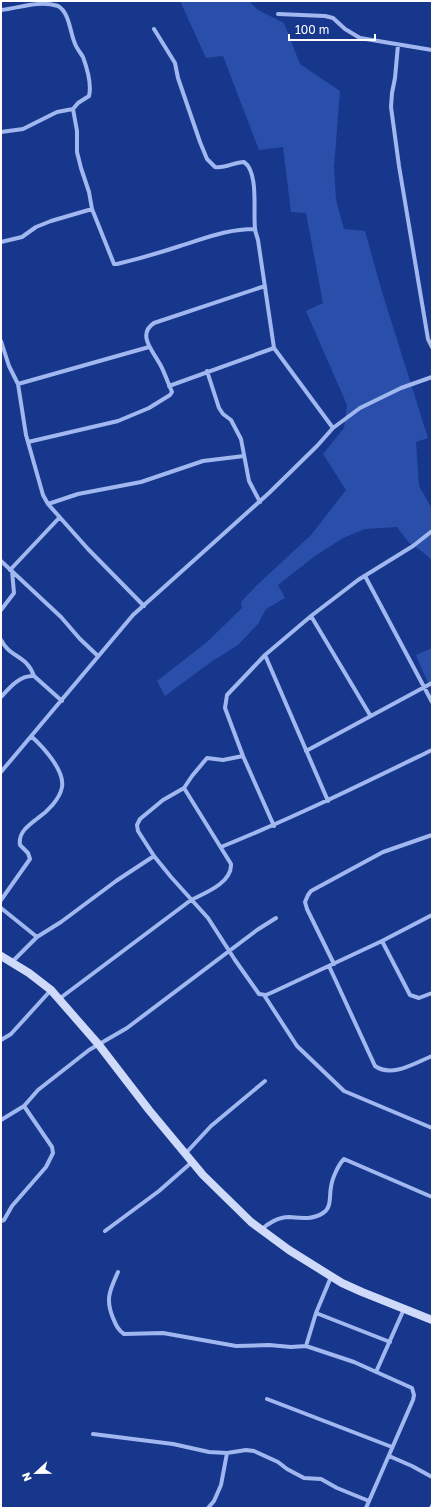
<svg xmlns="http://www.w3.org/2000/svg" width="433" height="1509" font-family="'Golos Text',sans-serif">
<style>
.green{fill:#2a4faa}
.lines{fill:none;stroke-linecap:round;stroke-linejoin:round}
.street{stroke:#a1b7ef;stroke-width:4}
.secondary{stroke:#cfdafa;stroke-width:8}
</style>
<rect width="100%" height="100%" fill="#17378c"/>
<path class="green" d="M 180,1 L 249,1 L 258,10 L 284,23 L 300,64 L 340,91 L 334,167 L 336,200 L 344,229 L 365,231 L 382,292 L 428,438 L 416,442 L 419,486 L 432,509 L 432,560 L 420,550 L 409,543 L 397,527 L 365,529 L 343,538 L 315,556 L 278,585 L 285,598 L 266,609 L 258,624 L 238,645 L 211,662 L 165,696 L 157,681 L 207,642 L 242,608 L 241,602 L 257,585 L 311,535 L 346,490 L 323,454 L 344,428 L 347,405 L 306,311 L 323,303 L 306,213 L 291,212 L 283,147 L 259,150 L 223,56 L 206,58 Z
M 432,648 L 432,681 L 428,683 L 416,655 Z"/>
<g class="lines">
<path class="street" d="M 1,10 C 20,8 38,0 58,6 C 69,12 70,31 74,41 C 76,48 80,52 83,57 C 87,68 92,84 89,96 L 78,103 L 73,109 L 77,131 L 77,152 L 81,168 L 89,192 L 92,209 L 114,264 L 117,264 C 138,259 159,253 180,246 C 206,238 227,229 255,229
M 278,14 L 325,16 L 333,18 L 345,29 L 360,38 L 432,50
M 154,29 L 175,63 L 178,78 L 200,142 L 207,159 L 215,167 C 225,169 234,162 244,162 C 259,172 253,212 255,228 C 255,232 257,236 258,240 L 274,348 L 333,428
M 398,45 L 395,78 L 392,93 L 391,107 L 399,166 L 428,339 L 432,347
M 1,132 L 23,129 L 57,112 L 73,109
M 1,242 L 22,237 L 36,227 L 51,221 L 92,209
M 1,341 L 9,366 L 18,384 L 26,435 L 43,495 L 48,504 L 88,549 L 144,606
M 207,371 L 219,408 L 223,414 L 231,420 L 241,439 L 249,481 L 260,502
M 18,384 L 149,347
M 169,386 L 274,348
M 28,442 L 118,421 L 149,408 L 170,395 L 172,392 C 168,383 165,374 161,366 C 154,352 136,335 154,323 L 265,286
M 48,504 L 78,494 L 141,482 L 203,461 L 244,456
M 1,561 L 61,617 L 80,639 L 98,656
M 10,570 L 59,518
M 365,576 L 432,702
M 1,610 L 14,593 L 12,571
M 311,616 L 370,715
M 1,640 C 11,659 26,654 34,676
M 265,655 L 328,801
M 1,697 C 10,687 20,675 34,676 L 62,701
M 306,751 L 432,683
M 243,756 L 223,760 L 207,758 L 192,776 L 184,788 L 163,800 L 140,819 L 137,825 L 138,831 L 154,856 L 171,877 L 208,918 L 235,960 L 259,994 L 266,995 L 273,992 L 382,941 L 432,915
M 1,772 L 133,615 L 269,493 L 317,446 L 333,428 L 360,408 L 401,388 L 432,377
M 274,826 L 243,756 L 225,708 L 227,695 L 265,655 L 311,616 L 358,580 L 413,546 L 432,531
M 221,847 C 293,818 362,784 432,750
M 1,900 L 30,859 L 28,853 L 20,845 C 18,832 29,825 38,818 C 47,812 60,799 62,787 C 65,770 42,746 31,736
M 1,908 L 37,937
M 382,941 L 410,995 L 419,998 L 432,993
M 12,962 L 37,937 L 61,922 L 116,881 L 154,856
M 334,964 L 307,909 L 305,902 L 308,895 L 311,891 L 383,852 L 432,835
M 329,966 L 375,1066 C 392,1078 415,1063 432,1056
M 264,995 L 297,1046 L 344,1091 L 432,1128
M 59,999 L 191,900 C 205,893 232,883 231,864 L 184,788
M 1,1040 L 11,1034 L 51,990
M 1,1120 L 24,1106 L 38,1090 L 89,1050 L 127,1028 L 257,930 L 276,918
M 185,1154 L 211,1126 L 265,1081
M 1,1221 L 4,1220 L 12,1206 L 46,1167 L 53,1153 L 52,1147 L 24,1106
M 261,1230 C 268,1223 279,1217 289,1217 C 300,1218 313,1220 323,1213 C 332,1207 329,1197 331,1187 C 332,1179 338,1165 344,1159 L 432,1197
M 105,1231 L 159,1191 L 192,1162
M 118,1272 C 110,1290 105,1299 113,1318 C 116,1325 118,1330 124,1334 L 163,1333 L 236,1346 L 269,1345 L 291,1347 L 306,1346 L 354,1362 L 412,1388 L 414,1395 L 413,1400 L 366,1508
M 316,1313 L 390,1342
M 306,1346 L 316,1313 L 331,1277
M 376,1372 L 404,1309
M 267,1399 L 392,1447
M 93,1434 L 173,1444 L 209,1452 L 227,1453 L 246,1450 L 254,1451 L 278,1462 L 287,1469 L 304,1478 L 321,1479 L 337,1488 L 369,1501
M 389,1456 L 412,1466 L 432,1477
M 208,1508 L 214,1501 L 221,1485 L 227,1453
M 431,1508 L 432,1506"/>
<path class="secondary" d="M 1,956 L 29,973 L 51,990 L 99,1045 L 149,1110 L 203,1175 L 251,1222 L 289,1250 L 342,1283 L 362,1292 L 432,1320"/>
</g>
<rect width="433" height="1509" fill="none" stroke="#ffffff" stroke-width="4"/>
<g transform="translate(36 1473) rotate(248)" stroke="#17378c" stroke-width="3" paint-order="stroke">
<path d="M0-3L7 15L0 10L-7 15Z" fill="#ffffff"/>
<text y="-6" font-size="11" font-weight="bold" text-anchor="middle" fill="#ffffff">N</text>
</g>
<path d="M289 34v6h86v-6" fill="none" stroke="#ffffff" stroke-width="2"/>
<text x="295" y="34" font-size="12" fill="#ffffff" stroke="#17378c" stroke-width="3" paint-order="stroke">100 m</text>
</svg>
